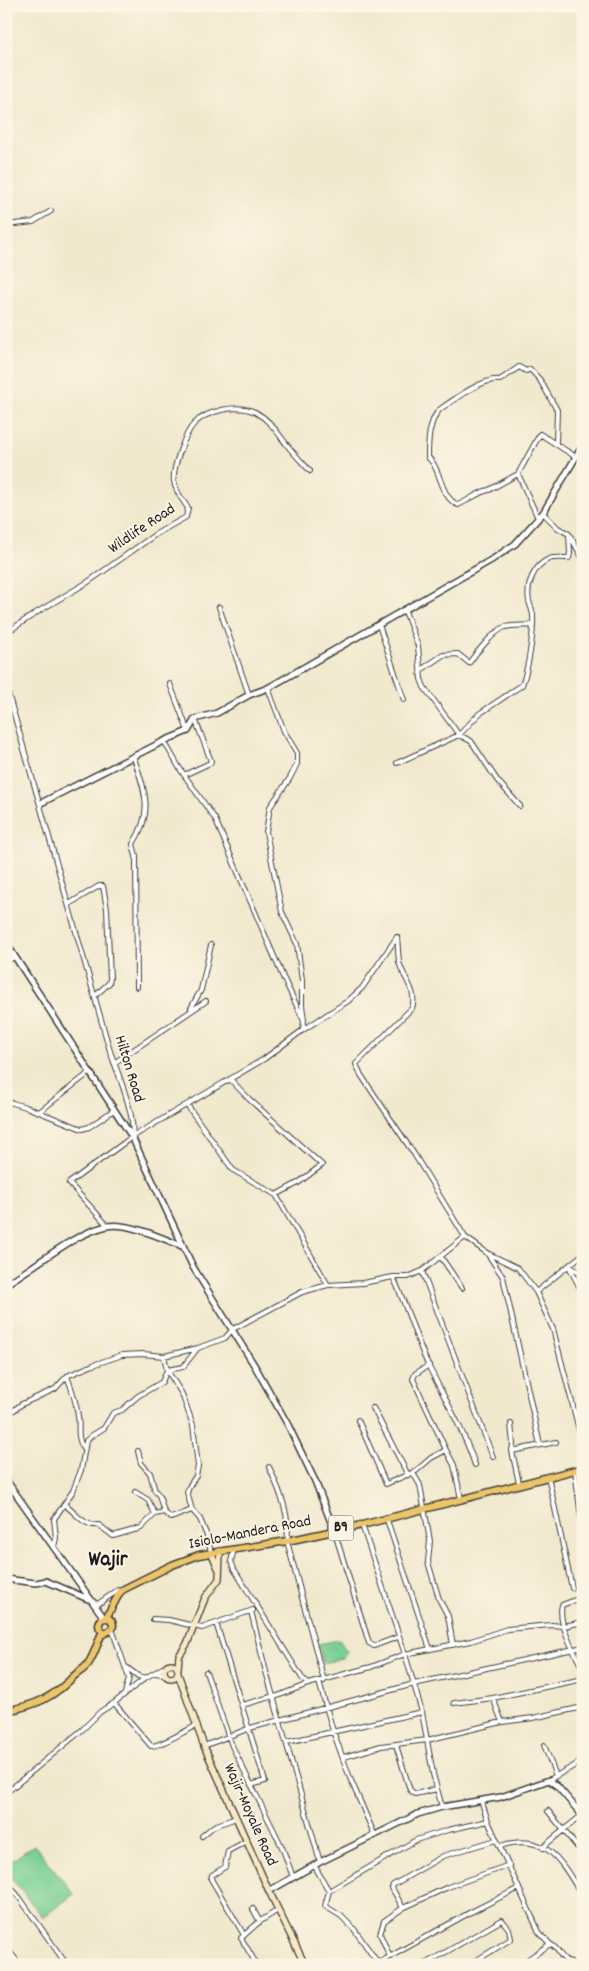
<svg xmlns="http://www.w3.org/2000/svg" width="589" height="1971" font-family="Dekko,sans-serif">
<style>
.park{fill:url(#park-crowns);stroke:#4b7658}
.pitch{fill:#7ad094;stroke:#4b7658}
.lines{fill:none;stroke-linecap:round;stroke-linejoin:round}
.minor-casing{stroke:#3c3b37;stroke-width:6}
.tertiary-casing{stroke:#3c3b37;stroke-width:8}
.secondary-casing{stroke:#3c3b37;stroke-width:8}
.trunk-casing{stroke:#3c3b37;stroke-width:9}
.minor{stroke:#fff;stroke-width:4}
.tertiary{stroke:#fff;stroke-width:5}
.secondary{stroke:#f8e8c3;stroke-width:5.5}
.trunk{stroke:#edc569;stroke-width:6}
.labels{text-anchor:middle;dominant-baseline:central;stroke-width:4;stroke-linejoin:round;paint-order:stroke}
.shield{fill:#fcf5e5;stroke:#5f5d58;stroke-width:1}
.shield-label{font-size:15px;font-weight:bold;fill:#1c1c1c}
.street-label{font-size:16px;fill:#1c1c1c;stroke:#fcf5e5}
.district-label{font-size:21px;font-weight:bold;fill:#1c1c1c;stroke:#fcf5e5}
</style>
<defs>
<pattern id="park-crowns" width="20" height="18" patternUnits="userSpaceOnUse" patternTransform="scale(1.25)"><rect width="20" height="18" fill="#7ad094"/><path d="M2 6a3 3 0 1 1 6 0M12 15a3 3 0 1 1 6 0" fill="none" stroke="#69b27f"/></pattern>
</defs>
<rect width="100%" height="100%" fill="#fcf5e5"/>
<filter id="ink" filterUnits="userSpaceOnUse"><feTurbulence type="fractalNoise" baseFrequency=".02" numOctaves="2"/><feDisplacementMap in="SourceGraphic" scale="10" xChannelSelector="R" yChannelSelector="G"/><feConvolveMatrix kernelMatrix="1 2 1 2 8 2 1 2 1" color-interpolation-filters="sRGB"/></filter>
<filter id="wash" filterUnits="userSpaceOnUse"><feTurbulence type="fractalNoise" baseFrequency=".0096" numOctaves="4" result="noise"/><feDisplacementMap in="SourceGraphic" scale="20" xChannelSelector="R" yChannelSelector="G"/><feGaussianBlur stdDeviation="1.12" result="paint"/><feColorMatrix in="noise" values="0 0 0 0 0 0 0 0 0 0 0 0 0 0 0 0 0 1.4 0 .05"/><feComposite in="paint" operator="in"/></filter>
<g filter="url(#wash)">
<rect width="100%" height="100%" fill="#f1e9ce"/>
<path class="park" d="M 339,1640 L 347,1652 L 341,1659 L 323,1663 L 318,1644 Z"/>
<path class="pitch" d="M 34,1845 L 74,1894 L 43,1917 L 6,1872 L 6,1865 Z"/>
</g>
<g filter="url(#ink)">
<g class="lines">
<defs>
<path id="minor" d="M 6,225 L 33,222 L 51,211
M 556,444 L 557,410 L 540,380 L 530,369 L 526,371 L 519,367 L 500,380 C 484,377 453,400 439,410 C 429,422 428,441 428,457 C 430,460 434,463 435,467 C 442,480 443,498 458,505 C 468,501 480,491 489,490 L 518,474 L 540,434 L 576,457
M 518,474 L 538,518
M 543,513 L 558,528 L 569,534 L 583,559
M 219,607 L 249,695
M 405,611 L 418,646 L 421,679 L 424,687 L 459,735 L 471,741 L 497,780 L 520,806
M 379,625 L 404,700
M 6,633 L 39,611 L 88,582 L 156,534 L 186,517 L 188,508 C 183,501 175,491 174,481 C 172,469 185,433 194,424 C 207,410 238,404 255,412 C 270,420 277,432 287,445 C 294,454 302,462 310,471
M 421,670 L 443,655 L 458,654 L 469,663 C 476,653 494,631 505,627 C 514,625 524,626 533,625
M 170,684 L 188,731
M 6,686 L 110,1051 C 117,1071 136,1116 132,1136
M 268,688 L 284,731 L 297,753 L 297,764 L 290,778 L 270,807 L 266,832 L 282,912 L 297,944 L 302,980 L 302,1005 L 304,1021
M 164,741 L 180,769 L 215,819 L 283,977 L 304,1021 L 303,1029
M 134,758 C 145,792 154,811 133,844 L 136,856 L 137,987
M 397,763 L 459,735 L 479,714 L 522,685 C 528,670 534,632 533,616 C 533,611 530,606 529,601 C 526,585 534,565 549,559 C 555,557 563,558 569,558 L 570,553 L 569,534
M 184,775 L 210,763 L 211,761 L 195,719
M 69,904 L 99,886 L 103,886 L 107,909 L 110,979 L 109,983 L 95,996
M 397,937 C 398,945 398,954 399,962 C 403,978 418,991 412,1008 L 356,1064 L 361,1075 L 414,1154 L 465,1237
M 6,962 L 14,957
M 191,1008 L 201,990 L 211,945
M 114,1063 L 206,1001
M 230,1079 L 249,1099 L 322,1165 L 298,1183 L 276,1195
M 6,1101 L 26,1107 L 82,1129 L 89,1127 L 114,1110
M 187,1105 L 233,1170 L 276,1195 L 328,1285
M 39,1112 L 89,1073
M 108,1226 L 69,1183 L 132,1137 L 264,1059 L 303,1030 L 348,1001 L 362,988 L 397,937
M 489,1254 L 518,1268 L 536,1292
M 583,1254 L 536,1292 L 553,1329 L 583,1445
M 441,1257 L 462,1288
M 569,1266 L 583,1294
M 569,1266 L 583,1274
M 422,1271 L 493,1457
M 393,1277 L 408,1277 L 422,1271 L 465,1237 L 487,1253 L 503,1277 L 540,1445
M 164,1356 L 167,1370 L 182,1394 L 193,1425 L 198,1466 L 196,1476 L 190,1485 L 187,1492 L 192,1510 L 200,1519 L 207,1536 L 211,1552
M 429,1365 L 415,1374 L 413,1379 L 446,1450
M 67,1376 C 72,1389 76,1402 78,1416 C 80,1429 76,1435 83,1448
M 373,1408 L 408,1475
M 6,1416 L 22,1404 L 55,1389 L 67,1376 L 93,1365 L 122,1355 L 143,1354 L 164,1356 L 198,1348 L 225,1338 L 233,1329 L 302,1292 L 328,1285 L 363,1283 L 393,1277 C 407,1306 415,1337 429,1367 C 445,1399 464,1431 475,1465
M 358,1420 L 386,1484 L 416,1471 L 431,1458 L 446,1450 L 454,1465 L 461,1499
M 511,1424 L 513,1444 L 512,1451 L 519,1483
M 138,1451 L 141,1463 L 150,1473 L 155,1491 L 159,1495 L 164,1512
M 512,1451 L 556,1442
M 269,1467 C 279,1489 291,1516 287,1541 L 324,1681
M 575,1470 L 583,1533
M 413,1473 L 420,1485 L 430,1541 L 428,1562 L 439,1599 L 448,1616 L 453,1645
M 548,1476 L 572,1588
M 135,1492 L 148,1500 L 155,1514
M 65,1505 C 76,1513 84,1527 99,1525 L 113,1536 L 141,1528 L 155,1514 L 164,1512 L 171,1518 L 192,1510
M 386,1517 L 430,1649
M 362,1525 L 405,1654 L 422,1712 L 433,1774 L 442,1807
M 334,1530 L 369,1643 L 374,1646 L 398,1637
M 54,1547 L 56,1538 L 54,1519 L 73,1491 L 81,1470 L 86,1441 L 91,1436 L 104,1428 L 113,1413 L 122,1410 L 138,1396 L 162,1382 L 167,1370 L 183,1367 L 197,1349
M 234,1550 L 231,1561 L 234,1569 L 302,1678 L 308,1684 L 371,1667 L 405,1654 L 471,1641 L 507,1629 L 551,1625 L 564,1626 L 583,1622
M 583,1597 L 562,1605 C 557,1622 575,1654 583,1669
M 94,1602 L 98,1604 L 118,1590 L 120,1592
M 251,1611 L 265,1668 L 320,1862
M 153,1619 L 169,1620 L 202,1628 L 253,1610
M 216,1623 L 265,1781 L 251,1785
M 112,1629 L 129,1678 L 125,1693
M 126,1667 L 138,1676 L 145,1678
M 206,1672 L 232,1746 L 282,1847 L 293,1877
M 155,1673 L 164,1674
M 319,1682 L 333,1731 L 350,1778 L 375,1836
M 275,1697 L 308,1684
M 493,1698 L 502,1722
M 114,1703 L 151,1746 C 162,1746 184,1731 196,1726
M 454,1703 L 493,1698 L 583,1679
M 242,1705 L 274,1696
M 287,1742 L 422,1712
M 396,1745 L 410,1790 L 415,1794 L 437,1789
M 544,1745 L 556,1776
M 204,1746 L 250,1728 L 414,1684 L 583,1647
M 344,1757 L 381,1746 L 427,1740 L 502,1722 L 533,1718 L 583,1707
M 583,1757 L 579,1763 L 583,1773
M 549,1780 L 579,1763
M 6,1793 L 82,1730 L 100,1712 L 114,1703 L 145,1678 L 166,1666
M 481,1800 L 488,1821 L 539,1932 L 550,1944 L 520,1965
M 548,1811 L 583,1854
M 202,1836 L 214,1826 L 236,1818
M 500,1846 C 547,1831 561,1861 583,1897
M 543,1848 L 549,1842 L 582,1815
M 314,1865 L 329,1891 L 325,1906 L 341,1916 L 354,1929 L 378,1963
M 6,1882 L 19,1897 L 67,1965
M 329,1891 L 416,1840 L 448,1830 L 488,1821
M 403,1908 L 392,1888 L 393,1885 L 443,1856 L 496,1840
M 253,1909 L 260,1922
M 244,1935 L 211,1879 L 212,1875 L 225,1867 L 228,1851 L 247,1841
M 550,1944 C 559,1948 560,1958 568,1962
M 6,1947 L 20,1965
M 390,1957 L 380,1934 L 384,1921 L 403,1908 L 448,1887 L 509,1865
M 257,1965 L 241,1938 L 259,1922 L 278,1910
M 375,1965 L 469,1913 L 519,1888
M 423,1965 L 502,1920 L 509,1929 L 511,1939 L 469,1965
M 566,1965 L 568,1962 L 576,1965"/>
<path id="tertiary" d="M 41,803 L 164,741 L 188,731 L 195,719 L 217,713 L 249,695 L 268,688 L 493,559 L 515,544 L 543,513 L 583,445
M 6,943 L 132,1137 L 193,1267 L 256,1368 L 288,1425 L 315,1481 L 334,1530
M 6,1284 C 37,1266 72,1234 107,1226 C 128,1222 162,1238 182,1246
M 6,1480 L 104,1618
M 6,1579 L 36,1583 L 46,1581 L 88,1599
M 269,1891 L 320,1862 L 418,1814 L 442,1807 L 501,1797 L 549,1780 L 557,1786 L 583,1816"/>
<path id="secondary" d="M 211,1552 L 218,1568
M164 1671a7 7 0 1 1 14 0a7 7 0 1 1-14 0Z
M 178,1668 L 179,1656 L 187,1644 L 205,1598 L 219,1579 L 220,1551
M 178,1674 L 204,1746 L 269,1891 L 305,1965"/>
<path id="trunk" d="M99 1625a7 7 0 1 1 14 0a7 7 0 1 1-14 0Z
M 106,1618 L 120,1592 L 124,1589 L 172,1565 L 199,1555 L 287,1541 L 362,1525 L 583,1468
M 6,1711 C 36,1705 53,1698 74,1676 C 79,1671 84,1670 88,1664 C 94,1655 97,1645 101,1635 L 105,1633"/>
</defs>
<use href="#minor" class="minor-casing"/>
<use href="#tertiary" class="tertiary-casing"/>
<use href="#secondary" class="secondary-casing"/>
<use href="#trunk" class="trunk-casing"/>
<use href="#minor" class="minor"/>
<use href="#tertiary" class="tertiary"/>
<use href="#secondary" class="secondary"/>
<use href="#trunk" class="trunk"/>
</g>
</g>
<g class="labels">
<rect class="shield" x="328.5" y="1515.5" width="25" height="25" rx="4"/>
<g class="shield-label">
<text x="341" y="1528">B9</text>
</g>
<g class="street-label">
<text transform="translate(142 529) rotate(-34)">Wildlife Road</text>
<text transform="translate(129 1069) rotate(73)">Hilton Road</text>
<text transform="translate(250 1533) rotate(-11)">Isiolo-Mandera Road</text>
<text transform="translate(250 1815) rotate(66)">Wajir-Moyale Road</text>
</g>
<g class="district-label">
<text x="108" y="1561">Wajir</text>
</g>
</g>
<rect width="589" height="1971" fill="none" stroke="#fcf5e5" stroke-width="25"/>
</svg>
